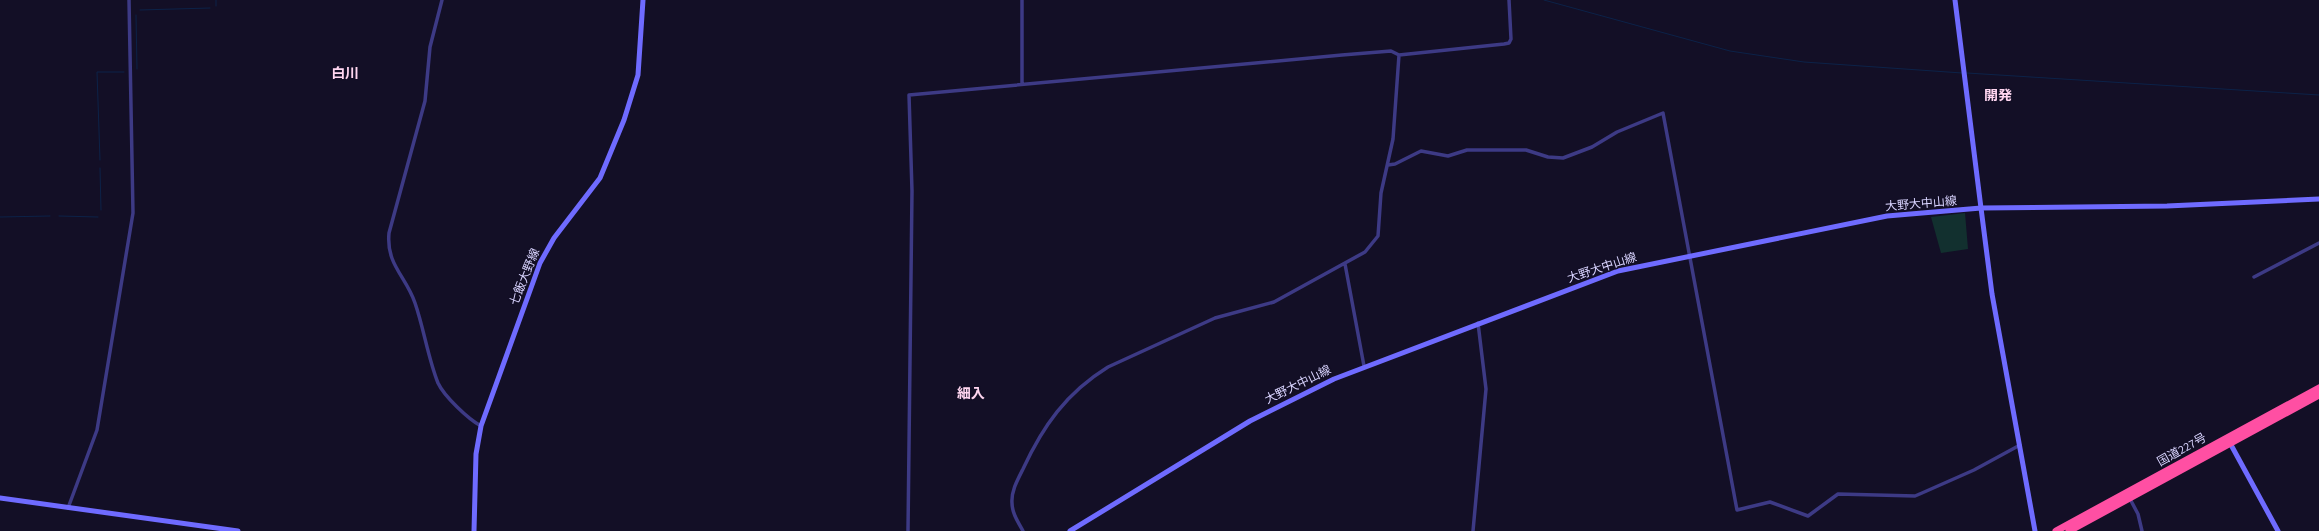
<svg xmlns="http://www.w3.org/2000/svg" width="2319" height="531" font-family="'Source Sans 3','Noto Sans JP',sans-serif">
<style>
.green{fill:#12302f}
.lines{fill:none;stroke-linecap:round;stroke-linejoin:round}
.stream{stroke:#0c2248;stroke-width:1}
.street{stroke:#3d3a85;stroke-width:3.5}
.secondary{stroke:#6f6bff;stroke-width:5}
.highway{stroke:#ff4fa3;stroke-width:7}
.labels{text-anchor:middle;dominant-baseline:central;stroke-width:3;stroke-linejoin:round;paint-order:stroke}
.street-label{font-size:12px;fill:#d9d4ff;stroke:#130f26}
.quarter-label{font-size:14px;font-weight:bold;fill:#ffd6f0;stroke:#130f26}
</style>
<rect width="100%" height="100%" fill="#130f26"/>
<path class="green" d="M 1965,213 L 1968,249 L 1941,253 L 1931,217 Z"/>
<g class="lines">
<path class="stream" d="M 216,0 L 216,6
M 1544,0 L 1730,51 L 1804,62 L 1962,73
M 140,10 L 210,8
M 136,15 L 137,69
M 1967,73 L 2319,95
M 100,160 L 97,72 L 124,72
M 100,168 L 101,210
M 59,216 L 98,217
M 0,217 L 50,216"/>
<path class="street" d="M 442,0 L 430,47 L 425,101 L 389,233 C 386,265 406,276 415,303 C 424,329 428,358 438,383 C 444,396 468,419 481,426
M 1022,83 L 1022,0
M 1388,165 L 1395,164 L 1421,151 L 1448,156 L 1467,150 L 1526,150 L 1548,157 L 1563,158 L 1592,147 L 1617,132 L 1663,113 L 1737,510 L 1770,502 L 1808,516 L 1838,494 L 1915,496 L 1922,493 L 1974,470 L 2020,445
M 1345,264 L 1364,366
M 2254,277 L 2319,243
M 2129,497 L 2138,514 L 2142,531
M 68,508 L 97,430 L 133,213 L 129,0
M 908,531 L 912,191 L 909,95 L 1342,55 L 1391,51 L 1399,55 L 1504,44 L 1509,43 L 1511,39 L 1509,0
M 1023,531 C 1018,522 1012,513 1012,503 C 1011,491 1018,479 1023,469 C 1043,426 1066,393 1108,367 L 1215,318 L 1274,302 L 1365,252 L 1378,236 L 1381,193 L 1393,139 L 1399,55
M 1473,531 L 1486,389 L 1478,323"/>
<path class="secondary" d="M 2230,443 L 2278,531
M 0,498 L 238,531
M 474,531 L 476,454 L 481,426 L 540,263 L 554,238 L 600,178 L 624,120 L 638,75 L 643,0
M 1070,531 L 1250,421 L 1334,379 L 1618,271 L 1887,216 L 1981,208 L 1955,0
M 2035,531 L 1992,294 L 1981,208 L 2167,206 L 2319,199"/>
<path class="highway" d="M 2056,531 L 2319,388
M 2069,531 L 2319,395"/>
</g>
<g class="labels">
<g class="street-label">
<text transform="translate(1921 204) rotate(-5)">大野大中山線</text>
<text transform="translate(1602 268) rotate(-18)">大野大中山線</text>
<text transform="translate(525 277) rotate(-68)">七飯大野線</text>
<text transform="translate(1298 385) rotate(-26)">大野大中山線</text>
<text transform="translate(2182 450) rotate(-29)">国道227号</text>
</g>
<g class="quarter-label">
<text x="345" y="74">白川</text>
<text x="1998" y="96">開発</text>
<text x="971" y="394">細入</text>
</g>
</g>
</svg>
